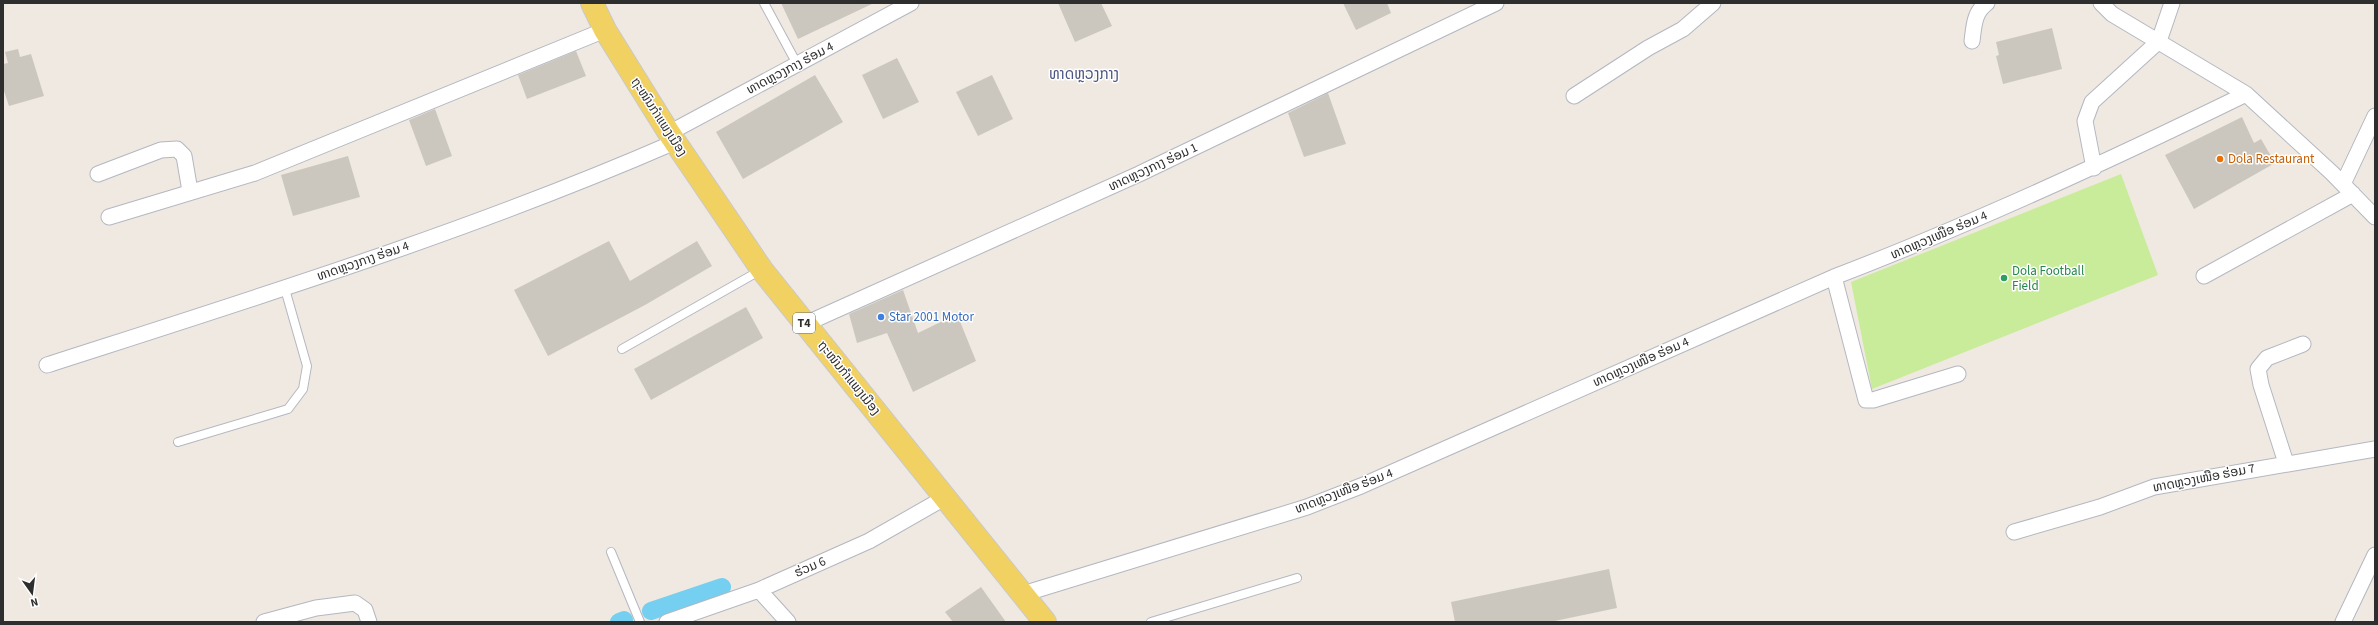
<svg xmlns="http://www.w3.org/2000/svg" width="2378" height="625" font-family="'Source Sans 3','Noto Sans Lao',sans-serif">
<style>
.pitch{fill:#c9ec9a}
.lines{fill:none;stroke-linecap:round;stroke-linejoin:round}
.canal{stroke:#75cff0;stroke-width:18}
.building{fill:#cbc7bf}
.service-casing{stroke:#b4b7c1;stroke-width:10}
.minor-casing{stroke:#b4b7c1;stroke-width:17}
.primary-casing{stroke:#c9c9c9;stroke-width:24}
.service{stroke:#fff;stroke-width:8}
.minor{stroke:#fff;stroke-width:15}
.primary{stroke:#f2d163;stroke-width:22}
.food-dot{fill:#e8710a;stroke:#fff;stroke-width:1.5}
.leisure-dot{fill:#2e9e5b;stroke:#fff;stroke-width:1.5}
.shop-dot{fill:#3f7fe0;stroke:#fff;stroke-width:1.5}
.labels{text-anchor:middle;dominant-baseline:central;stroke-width:3;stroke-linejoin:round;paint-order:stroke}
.shield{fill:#fff;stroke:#6d6d6d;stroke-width:1}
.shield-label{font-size:12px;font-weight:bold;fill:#2e2e2e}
.street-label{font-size:13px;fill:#2e2e2e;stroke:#fff}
.food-label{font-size:13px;fill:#c56008;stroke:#fff;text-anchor:start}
.leisure-label{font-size:13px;fill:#27864d;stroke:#fff;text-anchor:start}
.shop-label{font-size:13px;fill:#366cbe;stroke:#fff;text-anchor:start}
.quarter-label{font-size:15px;fill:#4d5680;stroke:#fff}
</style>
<rect width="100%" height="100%" fill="#efe9e1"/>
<path class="pitch" d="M 2121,174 L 2158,275 L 1872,389 L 1851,282 Z"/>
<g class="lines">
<path class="canal" d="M 651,611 L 722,587
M 619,622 L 624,620"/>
</g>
<path class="building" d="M 781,3 L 874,3 L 798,39 Z
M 1058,3 L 1101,3 L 1112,26 L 1075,42 Z
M 1343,3 L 1387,3 L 1391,13 L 1356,30 Z
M 2052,28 L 2062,69 L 2003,84 L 1996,56 L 1999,55 L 1996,42 Z
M 18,49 L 20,57 L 31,54 L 44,96 L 9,106 L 3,88 L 3,64 L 8,63 L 5,52 Z
M 576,51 L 586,76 L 527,99 L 518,75 Z
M 897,58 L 919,102 L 883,119 L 862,75 Z
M 815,75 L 843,122 L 743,179 L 716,132 Z
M 992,75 L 1013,119 L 978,136 L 956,92 Z
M 1328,93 L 1346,144 L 1304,157 L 1288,113 Z
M 435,109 L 452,156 L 426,166 L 409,120 Z
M 2242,117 L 2254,143 L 2261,139 L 2275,163 L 2194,209 L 2165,155 Z
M 348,156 L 360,197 L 293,216 L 281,175 Z
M 609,241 L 630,281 L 697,241 L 712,266 L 645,305 L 548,356 L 514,290 Z
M 903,290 L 918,333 L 957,314 L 976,361 L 913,392 L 887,333 L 857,343 L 849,314 Z
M 746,307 L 763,338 L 651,400 L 634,369 Z
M 1609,569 L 1617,608 L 1550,622 L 1455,622 L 1451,602 Z
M 981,587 L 1006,622 L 953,622 L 945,612 Z"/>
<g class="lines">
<defs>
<path id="service" d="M 764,3 L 797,64
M 622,349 L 761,270
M 178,442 L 288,409 L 303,389 L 307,366 L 285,289
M 611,552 L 640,622
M 1151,622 L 1297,578"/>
<path id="minor" d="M 2101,3 L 2112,14 L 2246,94 L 2332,173 L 2375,217
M 1972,41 C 1974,26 1974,12 1987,3
M 1574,96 L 1648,48 L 1683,29 L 1713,3
M 669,133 L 911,3
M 2094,168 L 2085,121 L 2092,102 L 2159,41 L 2172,3
M 98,174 L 161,150 L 177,149 L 184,156 L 190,191
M 2343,184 L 2375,116
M 109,217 L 255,173 L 605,30
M 2204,276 L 2353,194
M 1834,277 L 1866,400 L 1873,400 L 1958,374
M 805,324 L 1139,174 L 1496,3
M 47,365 C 258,297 471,231 675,142
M 2286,463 L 2261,385 L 2258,369 L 2267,358 L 2303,344
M 2014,532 L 2100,507 L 2154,487 L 2375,449
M 759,590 L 788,622
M 1023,594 L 1307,507 L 1361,486 L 1834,277 C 1975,223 2111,160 2246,94
M 264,622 L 316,608 L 355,603 L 365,610 L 369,622
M 667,622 L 759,590 L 869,541 L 946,497
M 2343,622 L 2375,555"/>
<path id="primary" d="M 592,3 L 605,30 L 669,133 L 762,270 L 1045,622"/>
</defs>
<use href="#service" class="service-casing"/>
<use href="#minor" class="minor-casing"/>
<use href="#primary" class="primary-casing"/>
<use href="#service" class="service"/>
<use href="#minor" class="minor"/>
<use href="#primary" class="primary"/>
</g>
<circle class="food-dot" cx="2220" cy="159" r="4"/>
<circle class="leisure-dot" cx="2004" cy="278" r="4"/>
<circle class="shop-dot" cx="881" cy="317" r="4"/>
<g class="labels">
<rect class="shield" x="793" y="313" width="22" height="20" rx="3"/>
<g class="shield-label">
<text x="804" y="323">T4</text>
</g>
<g class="street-label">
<text transform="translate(790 68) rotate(-28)">ທາດຫຼວງກາງ ຮ່ອມ 4</text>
<text transform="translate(659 117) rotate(57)">ຖະໜົນກຳແພງເມືອງ</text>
<text transform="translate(1153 167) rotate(-25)">ທາດຫຼວງກາງ ຮ່ອມ 1</text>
<text transform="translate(1939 235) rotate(-23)">ທາດຫຼວງເໜືອ ຮ່ອມ 4</text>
<text transform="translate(363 261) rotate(-19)">ທາດຫຼວງກາງ ຮ່ອມ 4</text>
<text transform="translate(1641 362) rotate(-24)">ທາດຫຼວງເໜືອ ຮ່ອມ 4</text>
<text transform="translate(849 378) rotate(51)">ຖະໜົນກຳແພງເມືອງ</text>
<text transform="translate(2204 478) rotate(-11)">ທາດຫຼວງເໜືອ ຮ່ອມ 7</text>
<text transform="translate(1344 491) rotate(-21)">ທາດຫຼວງເໜືອ ຮ່ອມ 4</text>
<text transform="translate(810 567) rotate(-24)">ຮ່ວມ 6</text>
</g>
<g class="food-label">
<text x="2228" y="159">Dola Restaurant</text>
</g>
<g class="leisure-label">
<text x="2012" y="271">Dola Football<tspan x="2012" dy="15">Field</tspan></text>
</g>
<g class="shop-label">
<text x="889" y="317">Star 2001 Motor</text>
</g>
<g class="quarter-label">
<text x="1084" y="74">ທາດຫຼວງກາງ</text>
</g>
</g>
<rect width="2378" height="625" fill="none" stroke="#2e2e2e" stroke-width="8"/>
<g transform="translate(32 593) rotate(166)" stroke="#ffffff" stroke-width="3" paint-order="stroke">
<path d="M0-3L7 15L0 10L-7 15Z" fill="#2e2e2e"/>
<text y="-6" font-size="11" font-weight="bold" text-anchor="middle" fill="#2e2e2e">N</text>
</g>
</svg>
